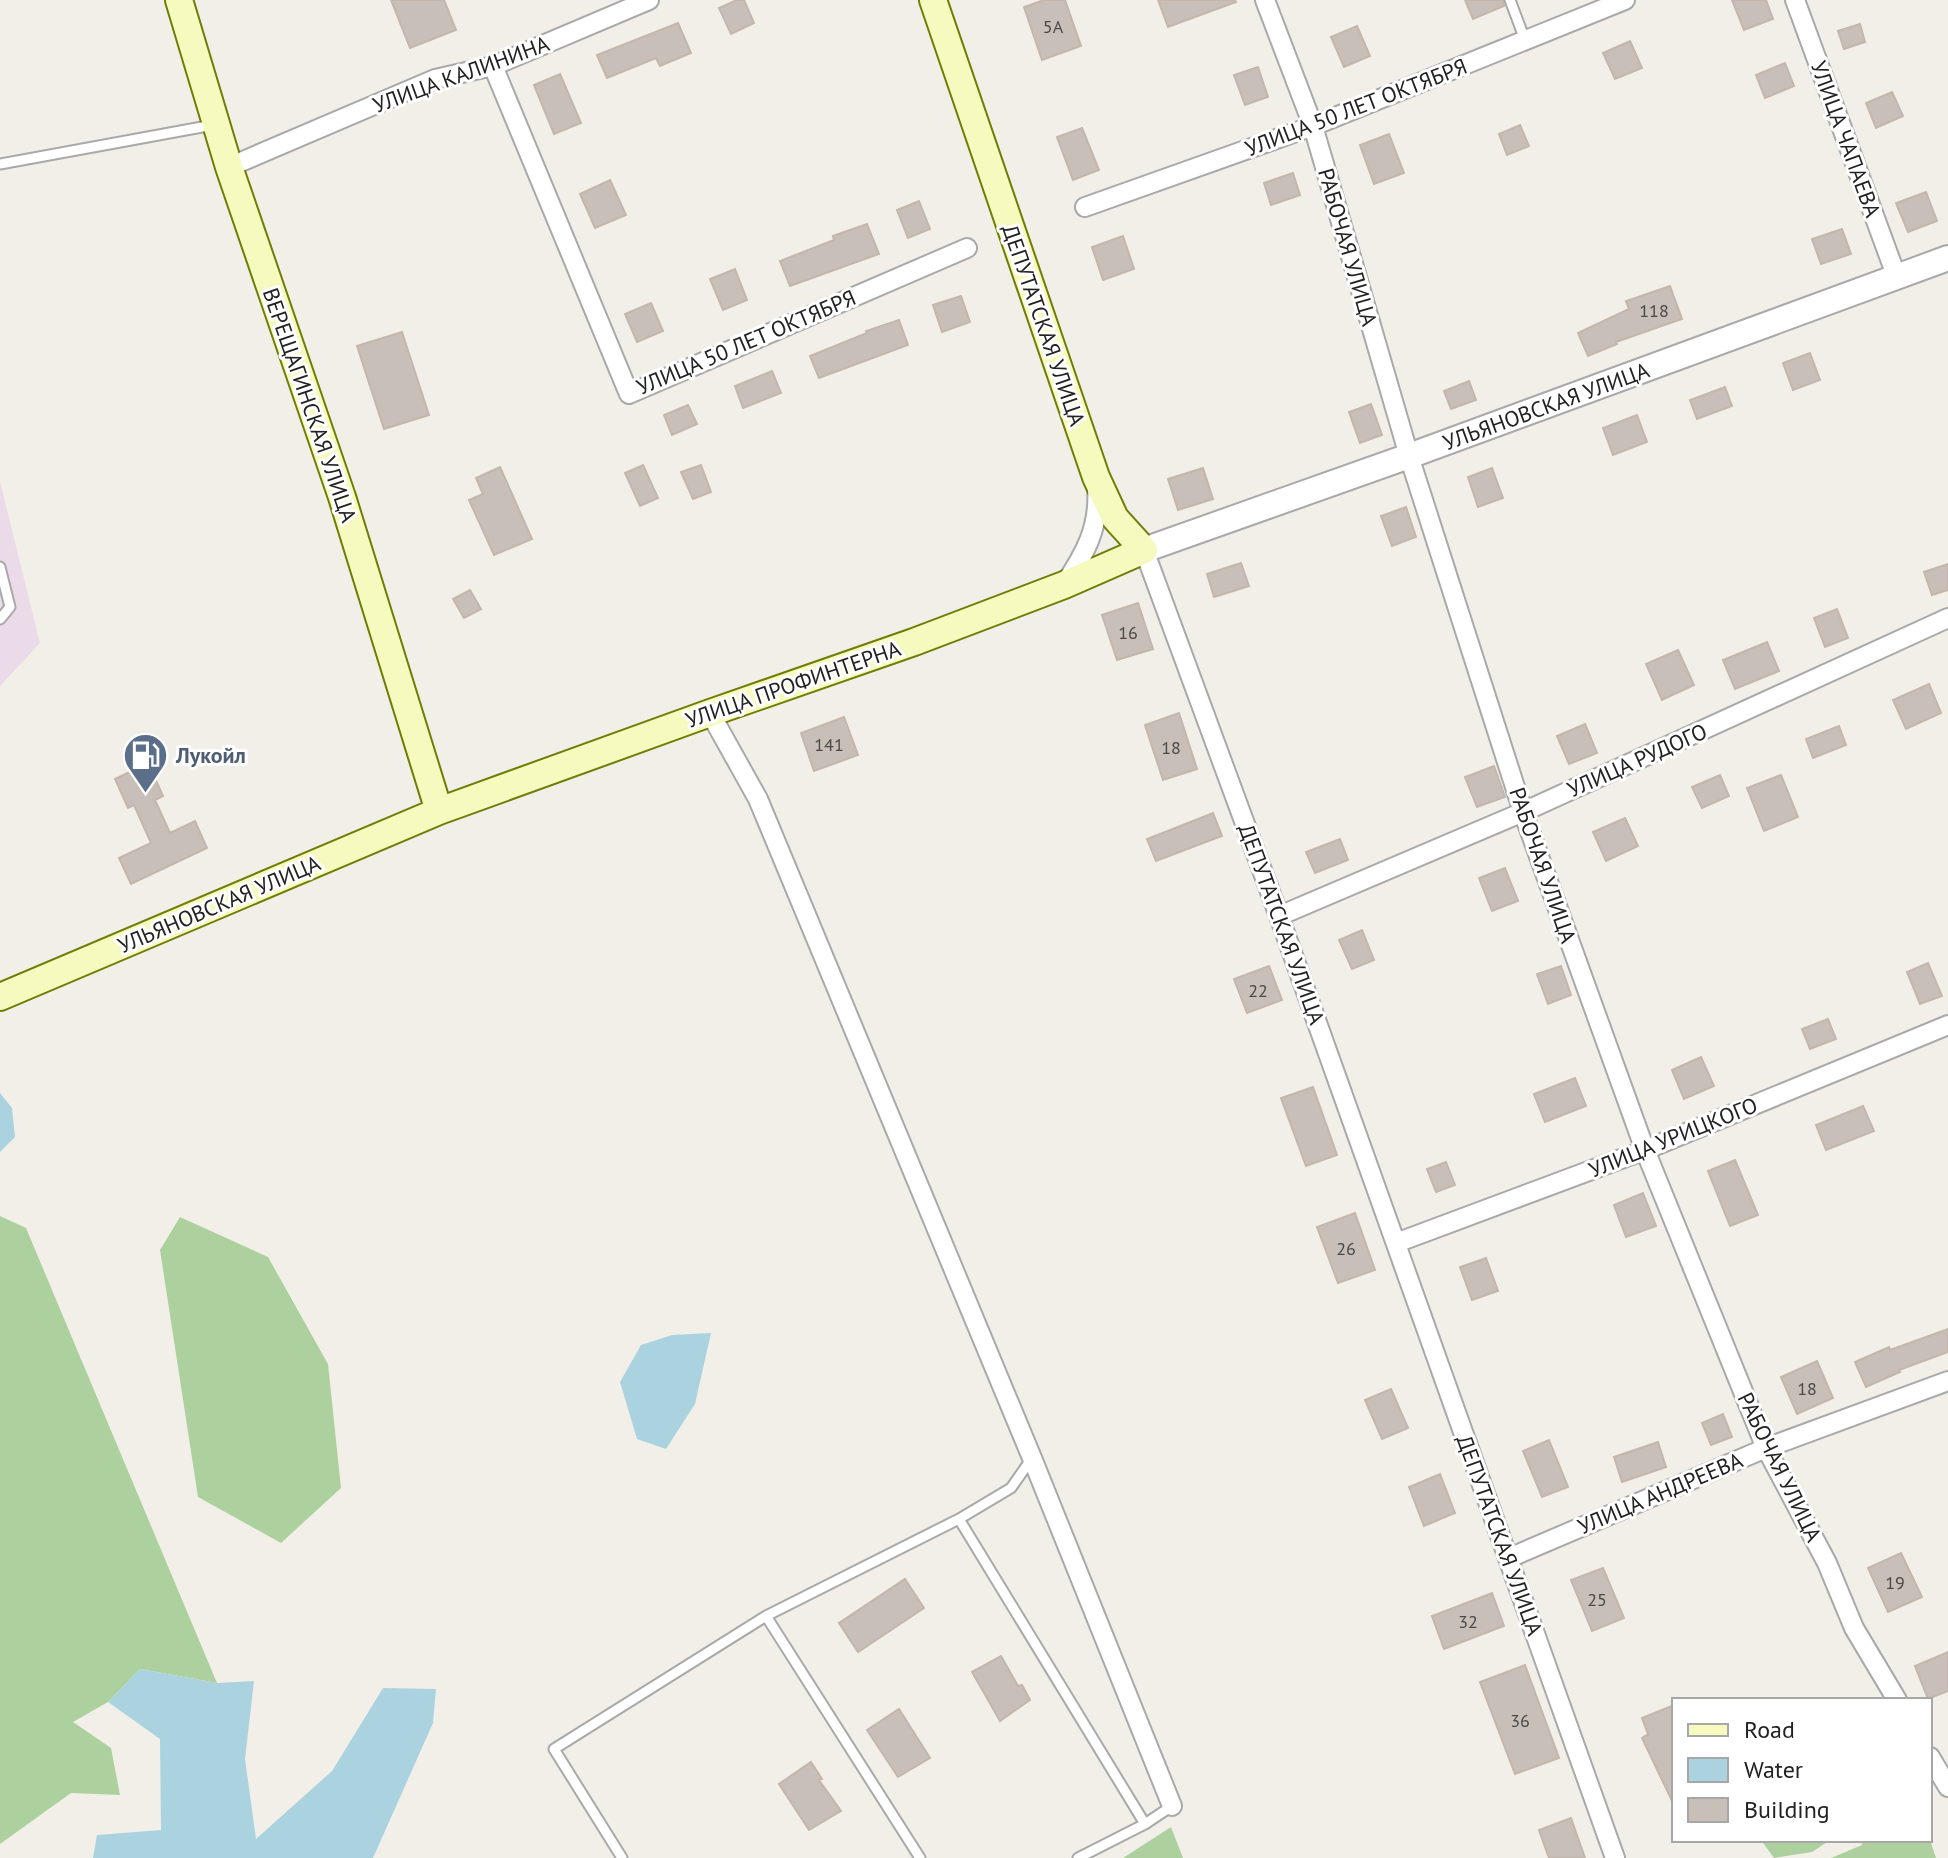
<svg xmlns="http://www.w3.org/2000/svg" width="1948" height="1858" font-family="'PT Sans',sans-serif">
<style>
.industrial{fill:#ebdbe8}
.forest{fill:#add19e}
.water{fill:#aad3df}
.building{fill:#c7bfb8;stroke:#c4b6ab;stroke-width:2}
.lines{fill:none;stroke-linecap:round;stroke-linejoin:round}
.service-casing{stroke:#a9a9a9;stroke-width:13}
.minor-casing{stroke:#a9a9a9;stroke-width:22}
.tertiary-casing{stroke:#a9a9a9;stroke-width:28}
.secondary-casing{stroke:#707d05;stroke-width:30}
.service{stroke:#fff;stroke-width:9}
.minor{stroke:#fff;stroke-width:18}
.tertiary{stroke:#fff;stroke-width:24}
.secondary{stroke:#f7fabf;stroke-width:26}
.labels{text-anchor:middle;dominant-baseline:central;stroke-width:6;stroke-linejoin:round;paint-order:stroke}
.number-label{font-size:18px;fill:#4b4948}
.street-label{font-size:22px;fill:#222;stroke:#fff}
.service-label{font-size:22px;font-weight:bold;fill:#4e5e75;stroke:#fff;text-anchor:start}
</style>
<rect width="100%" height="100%" fill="#f2efe9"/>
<path class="industrial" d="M 0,482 L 40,643 L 0,686 Z"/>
<path class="forest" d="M 0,1216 L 26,1228 L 217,1683 L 140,1669 L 108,1702 L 73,1722 L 111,1748 L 120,1795 L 71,1793 L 0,1844 Z
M 180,1217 L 268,1257 L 328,1364 L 341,1488 L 281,1543 L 198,1497 L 160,1250 Z
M 1171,1827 L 1183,1858 L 1123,1858 Z
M 1766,1840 L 1830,1840 L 1812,1852 L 1774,1858 L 1763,1843 Z
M 1862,1840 L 1930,1840 L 1936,1858 L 1831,1858 L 1862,1845 Z"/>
<path class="water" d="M 0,1093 L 12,1108 L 15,1137 L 0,1152 Z
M 711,1333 L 695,1404 L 666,1449 L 637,1439 L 620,1382 L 641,1345 L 672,1335 Z
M 140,1669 L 217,1683 L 254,1681 L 245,1759 L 256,1839 L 332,1771 L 383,1688 L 436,1689 L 433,1723 L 373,1858 L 93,1858 L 97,1835 L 161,1830 L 160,1739 L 108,1702 Z"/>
<path class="building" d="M 391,0 L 444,0 L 456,30 L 410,48 Z
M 737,0 L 744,0 L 754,23 L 731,34 L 719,8 Z
M 1044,0 L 1065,0 L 1081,46 L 1042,60 L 1024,7 Z
M 1158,0 L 1235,0 L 1236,2 L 1168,27 Z
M 1465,0 L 1503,0 L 1504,6 L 1473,19 Z
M 1732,0 L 1766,0 L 1773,19 L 1744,30 Z
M 678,23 L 691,53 L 660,66 L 656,58 L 607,78 L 597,55 Z
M 1860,24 L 1865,42 L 1844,49 L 1838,31 Z
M 1357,26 L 1370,56 L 1344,67 L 1331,37 Z
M 1630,41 L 1642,68 L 1615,79 L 1603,53 Z
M 1785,63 L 1794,86 L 1765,98 L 1756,75 Z
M 1258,67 L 1268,97 L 1245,105 L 1234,75 Z
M 560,74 L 581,123 L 554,134 L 534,85 Z
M 1892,92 L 1903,116 L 1876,128 L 1866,103 Z
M 1520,125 L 1529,146 L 1507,155 L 1499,134 Z
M 1082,128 L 1099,170 L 1073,180 L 1057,137 Z
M 1389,134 L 1404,173 L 1374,184 L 1360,145 Z
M 1293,173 L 1300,195 L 1271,205 L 1264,183 Z
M 610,180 L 626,215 L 595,228 L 580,194 Z
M 1926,192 L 1937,221 L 1908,232 L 1896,203 Z
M 919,201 L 930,229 L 908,238 L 897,210 Z
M 867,224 L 879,254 L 790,286 L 780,261 L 834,240 L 833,236 Z
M 1842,229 L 1851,254 L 1821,264 L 1812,239 Z
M 1123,236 L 1134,269 L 1103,280 L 1092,247 Z
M 735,269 L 747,300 L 723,310 L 710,279 Z
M 1670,286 L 1682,319 L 1616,342 L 1617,344 L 1588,356 L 1578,333 L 1629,309 L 1626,301 Z
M 961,296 L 970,322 L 942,332 L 933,305 Z
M 651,303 L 663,331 L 637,342 L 625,314 Z
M 899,320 L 908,345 L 819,378 L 810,356 L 867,333 L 866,331 Z
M 402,332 L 429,415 L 384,429 L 357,346 Z
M 1810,353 L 1820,380 L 1793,390 L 1783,363 Z
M 772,371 L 781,393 L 743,408 L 735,386 Z
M 1469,381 L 1476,400 L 1451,409 L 1444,391 Z
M 1725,387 L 1732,406 L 1697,419 L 1690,400 Z
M 1371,404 L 1382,435 L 1360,443 L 1349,412 Z
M 688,405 L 697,424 L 672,435 L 664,415 Z
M 1637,415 L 1647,442 L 1613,455 L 1603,428 Z
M 643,465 L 658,498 L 640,506 L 625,473 Z
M 701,465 L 711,492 L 693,499 L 681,472 Z
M 500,467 L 532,539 L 494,555 L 469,500 L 483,494 L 476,478 Z
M 1203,468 L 1213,499 L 1178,510 L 1168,479 Z
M 1492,468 L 1503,498 L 1478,507 L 1468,477 Z
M 1406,507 L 1416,537 L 1392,546 L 1381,516 Z
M 1241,563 L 1249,586 L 1214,597 L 1207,574 Z
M 1948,564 L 1948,590 L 1932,595 L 1924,572 Z
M 470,590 L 481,609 L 464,618 L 453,599 Z
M 1138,603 L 1153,649 L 1117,660 L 1102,615 Z
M 1837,609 L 1848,638 L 1825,647 L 1814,618 Z
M 1767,642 L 1779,671 L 1735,689 L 1723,660 Z
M 1678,650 L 1694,685 L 1662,700 L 1646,664 Z
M 1929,684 L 1941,713 L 1906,729 L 1893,700 Z
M 1179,713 L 1197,769 L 1163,780 L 1145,725 Z
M 844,717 L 858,755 L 814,771 L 801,733 Z
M 1585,724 L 1597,753 L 1569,764 L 1557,736 Z
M 1839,726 L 1846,745 L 1813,758 L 1806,739 Z
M 148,763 L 163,796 L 155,800 L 170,833 L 195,821 L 207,848 L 131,884 L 119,858 L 151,843 L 134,805 L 128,808 L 115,779 Z
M 1494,766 L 1505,797 L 1477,807 L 1465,777 Z
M 1720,775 L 1729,796 L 1702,808 L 1692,787 Z
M 1781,775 L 1798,817 L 1764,831 L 1747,788 Z
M 1213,813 L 1222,836 L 1156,861 L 1147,839 Z
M 1625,818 L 1638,846 L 1606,861 L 1593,832 Z
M 1340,839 L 1348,860 L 1315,873 L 1306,852 Z
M 1505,868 L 1518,901 L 1492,911 L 1479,878 Z
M 1362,930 L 1374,960 L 1352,969 L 1339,940 Z
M 1928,963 L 1942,996 L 1920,1004 L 1907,972 Z
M 1269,966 L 1282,1000 L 1247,1013 L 1234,979 Z
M 1561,966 L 1571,995 L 1548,1004 L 1537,974 Z
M 1828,1019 L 1836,1039 L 1810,1049 L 1802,1029 Z
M 1701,1057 L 1714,1086 L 1684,1099 L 1672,1070 Z
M 1575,1078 L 1586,1106 L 1545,1122 L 1534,1094 Z
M 1313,1087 L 1337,1155 L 1306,1166 L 1281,1098 Z
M 1863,1106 L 1874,1131 L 1826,1150 L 1816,1125 Z
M 1735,1160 L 1758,1215 L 1730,1226 L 1708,1171 Z
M 1446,1162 L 1455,1185 L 1436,1192 L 1427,1169 Z
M 1643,1193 L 1656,1226 L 1626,1237 L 1614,1205 Z
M 1355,1213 L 1375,1270 L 1338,1283 L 1317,1227 Z
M 1486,1258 L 1498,1291 L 1472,1300 L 1460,1267 Z
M 1948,1329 L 1948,1352 L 1899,1370 L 1900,1372 L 1866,1387 L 1855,1362 L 1889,1347 L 1890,1350 Z
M 1817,1361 L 1833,1398 L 1797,1414 L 1781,1377 Z
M 1391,1389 L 1408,1428 L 1382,1439 L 1365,1400 Z
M 1723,1414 L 1732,1437 L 1711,1445 L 1702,1423 Z
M 1549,1440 L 1568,1487 L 1542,1497 L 1523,1451 Z
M 1658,1442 L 1666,1467 L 1622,1482 L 1614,1457 Z
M 1440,1474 L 1455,1513 L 1424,1526 L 1409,1487 Z
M 1901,1553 L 1922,1597 L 1888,1612 L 1868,1568 Z
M 1603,1568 L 1624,1618 L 1592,1631 L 1571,1580 Z
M 905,1579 L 924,1608 L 858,1652 L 839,1623 Z
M 1492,1593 L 1504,1626 L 1444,1649 L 1432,1616 Z
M 1948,1652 L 1948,1691 L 1928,1699 L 1915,1666 Z
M 1001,1656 L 1018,1686 L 1022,1685 L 1030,1700 L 1000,1721 L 972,1672 Z
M 1525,1665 L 1559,1758 L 1515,1774 L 1480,1682 Z
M 1674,1705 L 1674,1805 L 1642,1738 L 1648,1734 L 1642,1718 Z
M 899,1709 L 930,1758 L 898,1777 L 867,1730 Z
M 811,1762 L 822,1779 L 819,1780 L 841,1811 L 809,1830 L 779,1784 Z
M 1571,1818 L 1585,1858 L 1549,1858 L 1539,1830 Z"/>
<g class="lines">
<defs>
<path id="service" d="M 1510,0 L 1525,40
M 0,164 L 213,125
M 0,567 L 10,607 L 0,619
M 959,1519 L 1145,1824
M 766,1616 L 920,1858
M 622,1858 L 554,1749 L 766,1616 L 959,1519 L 1011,1488 L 1032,1458
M 1078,1858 L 1145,1824 L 1172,1806"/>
<path id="minor" d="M 1265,0 L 1313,126 L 1409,456 L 1523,812 L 1645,1150 L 1766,1448 L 1827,1563 L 1854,1628 L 1897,1700
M 1795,0 L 1897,278
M 493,66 L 629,394 L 967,248
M 229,167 L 435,79 L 493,66 L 649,0
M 1085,207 L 1313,126 L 1625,0
M 1144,550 L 1279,916 L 1615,1858
M 1064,585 C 1085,554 1100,527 1097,488
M 710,713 L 758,799 L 1032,1458 L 1172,1806
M 1279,916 L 1523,812 L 1948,618
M 1396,1243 L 1645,1150 L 1948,1025
M 1509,1558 L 1766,1448 L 1948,1381
M 1930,1757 L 1948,1787"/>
<path id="tertiary" d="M 1144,550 L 1409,456 L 1948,258"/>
<path id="secondary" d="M 179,0 L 229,167 L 342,497 L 439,811
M 0,997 L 439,811 L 710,713 L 914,642 L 1064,585 L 1144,550 L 1115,518 L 1096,477 L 933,0"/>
</defs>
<use href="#service" class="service-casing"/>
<use href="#minor" class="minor-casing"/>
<use href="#tertiary" class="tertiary-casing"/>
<use href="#secondary" class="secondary-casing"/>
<use href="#service" class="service"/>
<use href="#minor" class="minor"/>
<use href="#tertiary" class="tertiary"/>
<use href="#secondary" class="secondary"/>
</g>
<defs>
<symbol id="fuel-pin" viewBox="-11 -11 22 30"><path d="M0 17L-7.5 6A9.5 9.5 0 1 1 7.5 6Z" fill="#5c6f8a" stroke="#fff"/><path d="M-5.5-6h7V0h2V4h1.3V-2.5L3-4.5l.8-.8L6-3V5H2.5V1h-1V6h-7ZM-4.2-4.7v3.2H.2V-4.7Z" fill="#fff"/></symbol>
</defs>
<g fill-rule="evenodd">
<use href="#fuel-pin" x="120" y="730" width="51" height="69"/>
</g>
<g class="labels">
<g class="number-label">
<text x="1053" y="26">5А</text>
<text x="1654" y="310">118</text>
<text x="1128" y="632">16</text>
<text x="829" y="744">141</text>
<text x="1171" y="747">18</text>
<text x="1258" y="990">22</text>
<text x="1346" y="1248">26</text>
<text x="1807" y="1388">18</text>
<text x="1895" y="1582">19</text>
<text x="1597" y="1599">25</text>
<text x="1468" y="1621">32</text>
<text x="1520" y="1720">36</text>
</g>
<g class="street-label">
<text transform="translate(461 74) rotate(-20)">УЛИЦА КАЛИНИНА</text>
<text transform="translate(1356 107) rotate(-21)">УЛИЦА 50 ЛЕТ ОКТЯБРЯ</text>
<text transform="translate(1846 139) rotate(70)">УЛИЦА ЧАПАЕВА</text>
<text transform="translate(1348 247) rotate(74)">РАБОЧАЯ УЛИЦА</text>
<text transform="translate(1044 325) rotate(71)">ДЕПУТАТСКАЯ УЛИЦА</text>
<text transform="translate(746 342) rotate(-23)">УЛИЦА 50 ЛЕТ ОКТЯБРЯ</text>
<text transform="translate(310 405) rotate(71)">ВЕРЕЩАГИНСКАЯ УЛИЦА</text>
<text transform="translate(1546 406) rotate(-20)">УЛЬЯНОВСКАЯ УЛИЦА</text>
<text transform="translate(793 684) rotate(-19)">УЛИЦА ПРОФИНТЕРНА</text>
<text transform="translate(1637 760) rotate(-24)">УЛИЦА РУДОГО</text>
<text transform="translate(1543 865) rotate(71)">РАБОЧАЯ УЛИЦА</text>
<text transform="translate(219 904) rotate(-23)">УЛЬЯНОВСКАЯ УЛИЦА</text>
<text transform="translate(1282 924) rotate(70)">ДЕПУТАТСКАЯ УЛИЦА</text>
<text transform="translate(1673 1137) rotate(-22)">УЛИЦА УРИЦКОГО</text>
<text transform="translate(1780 1467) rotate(64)">РАБОЧАЯ УЛИЦА</text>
<text transform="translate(1660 1493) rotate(-23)">УЛИЦА АНДРЕЕВА</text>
<text transform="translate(1500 1535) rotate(70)">ДЕПУТАТСКАЯ УЛИЦА</text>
</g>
<g class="service-label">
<text x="176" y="755">Лукойл</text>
</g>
</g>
<rect x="1672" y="1698" width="260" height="144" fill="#ffffff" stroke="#a7a7a7" stroke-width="2"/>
<rect x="1688" y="1724" width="40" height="12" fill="#f7fabf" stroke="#a7a7a7" stroke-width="2"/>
<text x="1744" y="1738" font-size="24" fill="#222222">Road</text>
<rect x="1688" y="1758" width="40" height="24" fill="#aad3df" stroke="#a7a7a7" stroke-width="2"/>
<text x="1744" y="1778" font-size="24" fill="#222222">Water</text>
<rect x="1688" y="1798" width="40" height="24" fill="#c7bfb8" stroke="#a7a7a7" stroke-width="2"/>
<text x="1744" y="1818" font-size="24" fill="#222222">Building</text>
</svg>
